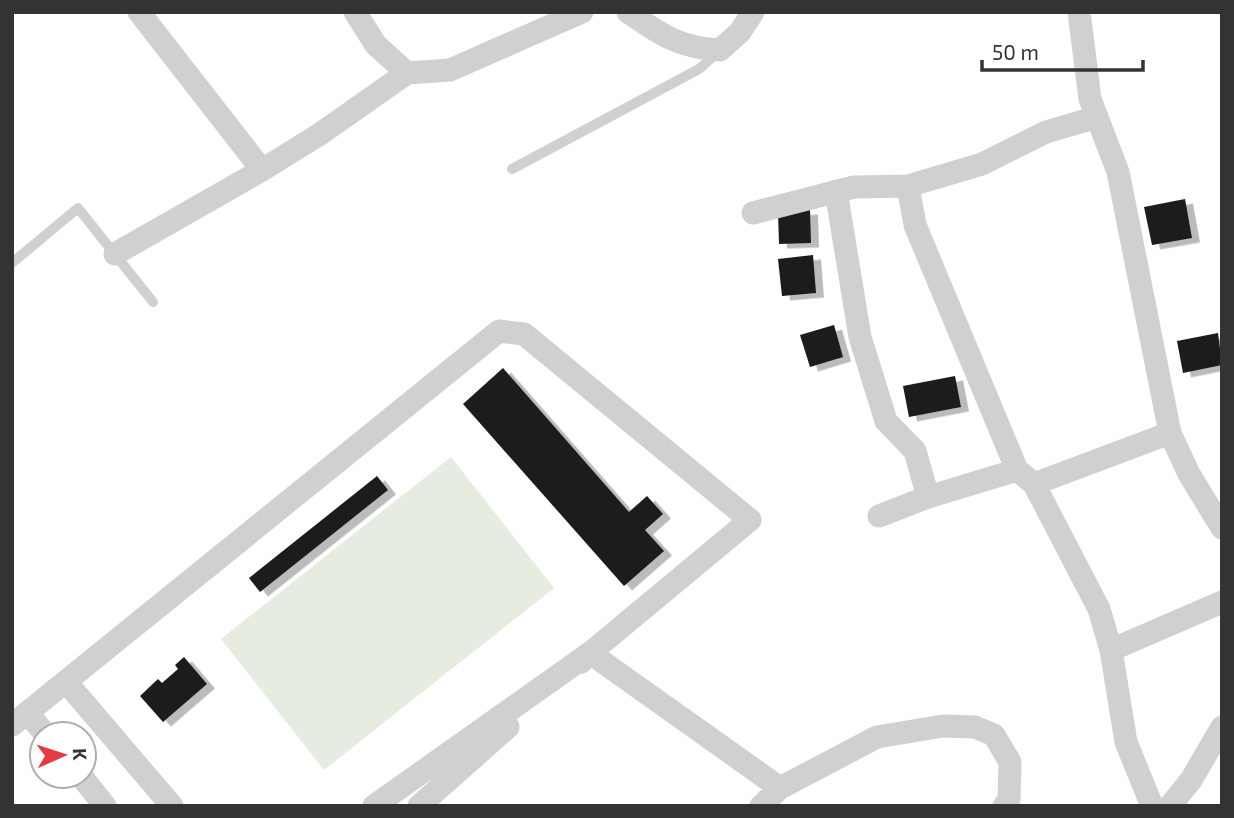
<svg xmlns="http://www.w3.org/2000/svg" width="1234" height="818" font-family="'Exo 2',sans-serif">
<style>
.green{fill:#e6ecdf}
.building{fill:#1a1a1a;filter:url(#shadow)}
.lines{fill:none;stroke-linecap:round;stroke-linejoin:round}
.lane{stroke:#d0d0d0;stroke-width:10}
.street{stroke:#d0d0d0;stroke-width:23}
</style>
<defs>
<filter id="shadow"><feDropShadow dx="8" dy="4.5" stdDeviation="0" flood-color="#0004"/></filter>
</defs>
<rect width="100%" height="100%" fill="#fff"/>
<path class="green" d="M 451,457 L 554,588 L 324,770 L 221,639 Z"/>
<path class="building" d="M 1185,199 L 1192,238 L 1152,245 L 1144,207 Z
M 810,210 L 811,243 L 779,244 L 778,212 Z
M 813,255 L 816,293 L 782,296 L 778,259 Z
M 834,325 L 843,357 L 810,367 L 800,335 Z
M 1218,333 L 1222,365 L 1183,373 L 1177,341 Z
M 503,368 L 629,512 L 647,496 L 663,514 L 645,530 L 664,551 L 624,586 L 463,404 Z
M 955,376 L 961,407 L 909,417 L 903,386 Z
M 377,476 L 388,490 L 260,592 L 249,578 Z
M 184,657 L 207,684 L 163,722 L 140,696 L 158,679 L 162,683 L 178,669 L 175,665 Z"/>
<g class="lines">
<path class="lane" d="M 512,169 L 699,69 L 718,52
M 12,263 L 78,208 L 153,302"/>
<path class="street" d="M 139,12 L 262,170
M 628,12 C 660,34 679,48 720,50 L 740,32 L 753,12
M 1079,12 L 1090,99 L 1118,172 L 1170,433 L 1189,474 L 1222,528
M 407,73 L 450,70 L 582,12
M 908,186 L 915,225 L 1017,470 L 1034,484 L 1099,609 L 1111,650 L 1126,742 L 1152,806
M 836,191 L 860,337 L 886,421 L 915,451 L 928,497
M 753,213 L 854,187 L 908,186 L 982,164 L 1046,132 L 1097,117
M 115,254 L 262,170 L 320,134 L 407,73 L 376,45 L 355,12
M 1034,484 L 1170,433
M 879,516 L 928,497 L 1017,470
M 1111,650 L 1222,602
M 581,662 L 590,653 L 780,788
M 67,683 L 172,806
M 28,713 L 45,734
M 12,725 L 499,331 L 524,334 L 750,520 L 590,653 L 374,806
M 81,776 L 105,806
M 419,806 L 508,727
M 761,806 L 780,788 L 877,737 L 943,726 L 975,727 L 994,735 L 1010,762 L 1009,800 L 1004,806
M 1170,806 L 1191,780 L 1222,727"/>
</g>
<rect width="1234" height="818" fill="none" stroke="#333333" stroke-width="28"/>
<g transform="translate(63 755) rotate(87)"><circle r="33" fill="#ffffff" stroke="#adadad" stroke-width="2"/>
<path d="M0-5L12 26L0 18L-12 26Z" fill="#e63946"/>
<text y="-10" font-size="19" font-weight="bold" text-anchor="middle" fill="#333333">K</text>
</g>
<path d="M982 60v10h161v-10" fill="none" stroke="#333333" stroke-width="3.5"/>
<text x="992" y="60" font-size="21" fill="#333333" stroke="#ffffff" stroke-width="5" paint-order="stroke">50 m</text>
</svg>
